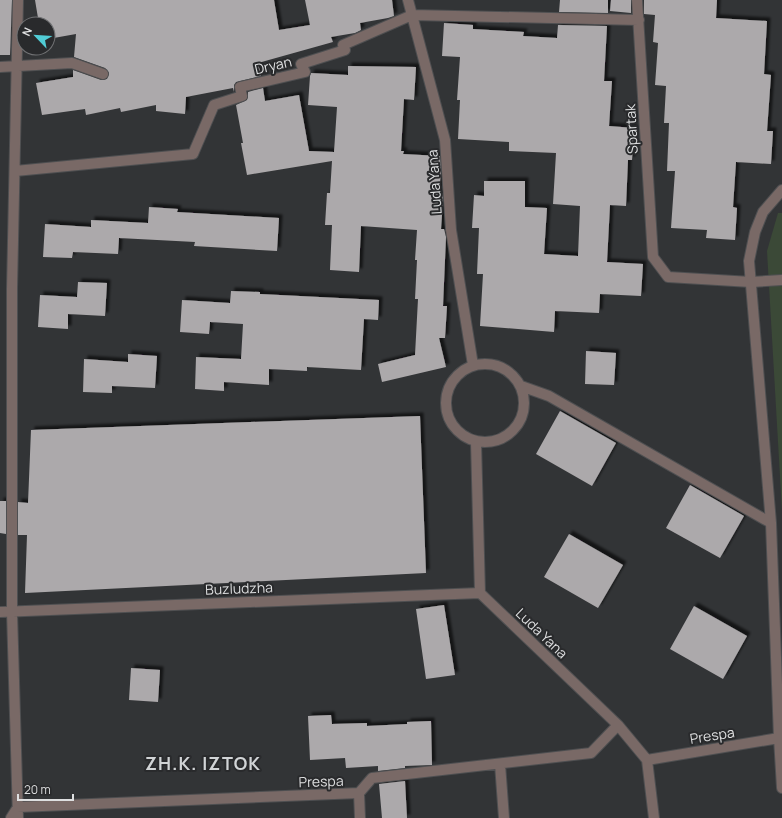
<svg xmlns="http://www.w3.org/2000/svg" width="782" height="818" font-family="Manrope,sans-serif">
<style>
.green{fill:#3b4937}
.building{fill:#aca9ab;filter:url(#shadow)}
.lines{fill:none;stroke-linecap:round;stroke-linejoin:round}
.minor-casing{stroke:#4e4f51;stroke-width:12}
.minor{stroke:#796966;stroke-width:10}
.labels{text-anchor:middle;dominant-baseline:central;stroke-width:4;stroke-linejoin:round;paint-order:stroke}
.street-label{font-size:14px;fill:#dedfe0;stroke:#292a2c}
.district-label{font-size:18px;font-weight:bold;letter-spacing:1px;fill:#d1d4d6;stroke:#292a2c}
</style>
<defs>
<filter id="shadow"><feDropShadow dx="3.5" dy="-3.5" stdDeviation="1" flood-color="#0009"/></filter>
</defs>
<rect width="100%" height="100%" fill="#323436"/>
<path class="green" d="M 778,213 L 782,213 L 782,511 L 767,251 Z"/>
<path class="building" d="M 0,0 L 12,0 L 10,55 L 0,55 Z
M 35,0 L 274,0 L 279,30 L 310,25 L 305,0 L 392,0 L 394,16 L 388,18 L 360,23 L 361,30 L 355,33 L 331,37 L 333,42 L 258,63 L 261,76 L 236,82 L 234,85 L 234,92 L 233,88 L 186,97 L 185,114 L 156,111 L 156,105 L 121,112 L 120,108 L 86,115 L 85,109 L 42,115 L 36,83 L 73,77 L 73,70 L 101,80 L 107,79 L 109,73 L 105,68 L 74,57 L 76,34 L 48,39 L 48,24 L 39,24 Z
M 560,0 L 608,0 L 608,13 L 559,12 Z
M 611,0 L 631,0 L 631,13 L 610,11 Z
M 644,0 L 717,0 L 716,18 L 767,21 L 764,74 L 771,75 L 767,131 L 773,131 L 771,164 L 736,162 L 733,207 L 737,208 L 735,240 L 706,238 L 707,230 L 671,228 L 675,171 L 667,171 L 669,123 L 664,123 L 666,86 L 655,85 L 658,43 L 653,42 L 655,15 L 644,14 Z
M 444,23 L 473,25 L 473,29 L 524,32 L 523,36 L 557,38 L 558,25 L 607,26 L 604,81 L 612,81 L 609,126 L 634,128 L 632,160 L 628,160 L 626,206 L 610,205 L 607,262 L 643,264 L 641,296 L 600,294 L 599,313 L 555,311 L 554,332 L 480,326 L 483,274 L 477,274 L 479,228 L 472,228 L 474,195 L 484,196 L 484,181 L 525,181 L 525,207 L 547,208 L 544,254 L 578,256 L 580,206 L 553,204 L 556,153 L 509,151 L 509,142 L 458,139 L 460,100 L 457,100 L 460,57 L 442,56 Z
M 348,66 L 416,67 L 414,100 L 404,99 L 401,151 L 404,151 L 403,154 L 440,156 L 441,171 L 439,193 L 442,193 L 443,201 L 441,229 L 444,229 L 446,237 L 443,306 L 447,306 L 445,338 L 439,338 L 446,367 L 382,382 L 378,364 L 415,355 L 418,299 L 415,299 L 417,260 L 415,260 L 417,230 L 361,226 L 359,272 L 330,270 L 332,225 L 325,225 L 327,193 L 330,193 L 332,161 L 247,175 L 241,143 L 243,143 L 236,105 L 247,100 L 248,97 L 248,92 L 263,88 L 265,101 L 299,95 L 309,151 L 334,152 L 337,107 L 308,105 L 310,76 L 311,73 L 348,75 Z
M 149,207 L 178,209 L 177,212 L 279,218 L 277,251 L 194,246 L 195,242 L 119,238 L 118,254 L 73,252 L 72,258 L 43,257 L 45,224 L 91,227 L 91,220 L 148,223 Z
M 78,282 L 107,283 L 105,316 L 68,314 L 68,329 L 38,327 L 40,295 L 77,297 Z
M 231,291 L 260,292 L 260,294 L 379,300 L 378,320 L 364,319 L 361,370 L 307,367 L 307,371 L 269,369 L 269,385 L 224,382 L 224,391 L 195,389 L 196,357 L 241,359 L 243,324 L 210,322 L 209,334 L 180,332 L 182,300 L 230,303 Z
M 586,351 L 616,353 L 614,385 L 585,384 Z
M 128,354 L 157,356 L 155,388 L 112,386 L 112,393 L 83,392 L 84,359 L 128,362 Z
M 560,411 L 616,443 L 592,486 L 536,454 Z
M 420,416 L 426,573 L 25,593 L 27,535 L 18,535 L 18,502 L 28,503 L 31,430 Z
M 690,485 L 744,516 L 720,558 L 666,528 Z
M 0,501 L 6,501 L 6,534 L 0,533 Z
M 569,534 L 623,565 L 598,608 L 544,577 Z
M 444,605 L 455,675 L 426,679 L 416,609 Z
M 694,606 L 747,636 L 723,679 L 670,649 Z
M 131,668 L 160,670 L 158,702 L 129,700 Z
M 331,715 L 332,724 L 367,723 L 367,726 L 407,724 L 407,722 L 431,721 L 432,765 L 405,766 L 405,768 L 378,771 L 378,766 L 346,768 L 345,758 L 310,760 L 308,716 Z
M 405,781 L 407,818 L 382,818 L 379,784 Z"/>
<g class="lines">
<defs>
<path id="minor" d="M 408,0 L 445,140 L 451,230 L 473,365
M 637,0 L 653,257 L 668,277 L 751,282 L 782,280
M 0,67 L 72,63 L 103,74
M 15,171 L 193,154 L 214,105 L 242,96 L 240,87 L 305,72 L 301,64 L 345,50 L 343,45 L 412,15 L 639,20
M 782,190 L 763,212 L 755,232 L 749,261 L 771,523 L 779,738 L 782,788
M446 403a39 39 0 1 1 78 0a39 39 0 1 1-78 0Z
M 521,386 L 549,396 L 771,523
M 476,442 L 480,593 L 618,725 L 647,760 L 654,818
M 0,612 L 480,593
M 647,760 L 779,738 L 782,739
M 500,764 L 504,818
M 359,793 L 360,818
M 11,818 L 18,807 L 359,793 L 372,778 L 591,753 L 618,725
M 18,818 L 12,612 L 12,289 L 18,0"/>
</defs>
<use href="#minor" class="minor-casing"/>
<use href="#minor" class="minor"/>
</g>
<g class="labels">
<g class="street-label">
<text transform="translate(273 65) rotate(-13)">Dryan</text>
<text transform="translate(631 129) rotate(-93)">Spartak</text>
<text transform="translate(434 182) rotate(-94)">Luda Yana</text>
<text transform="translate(239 588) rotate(-2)">Buzludzha</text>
<text transform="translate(542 633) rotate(44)">Luda Yana</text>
<text transform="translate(712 735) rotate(-9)">Prespa</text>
<text transform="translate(321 781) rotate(-2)">Prespa</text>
</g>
<g class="district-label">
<text x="203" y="763">ZH.K. IZTOK</text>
</g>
</g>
<g transform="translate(36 36) rotate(295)"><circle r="19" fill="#292a2c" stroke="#717274"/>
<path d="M0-3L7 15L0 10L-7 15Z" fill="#51ccd5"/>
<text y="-6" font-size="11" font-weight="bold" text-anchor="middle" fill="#dedfe0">N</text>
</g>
<path d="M18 794v6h55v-6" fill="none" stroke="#dedfe0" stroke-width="2"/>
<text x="24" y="794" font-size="12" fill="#dedfe0" stroke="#292a2c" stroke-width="3" paint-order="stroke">20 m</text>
</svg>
